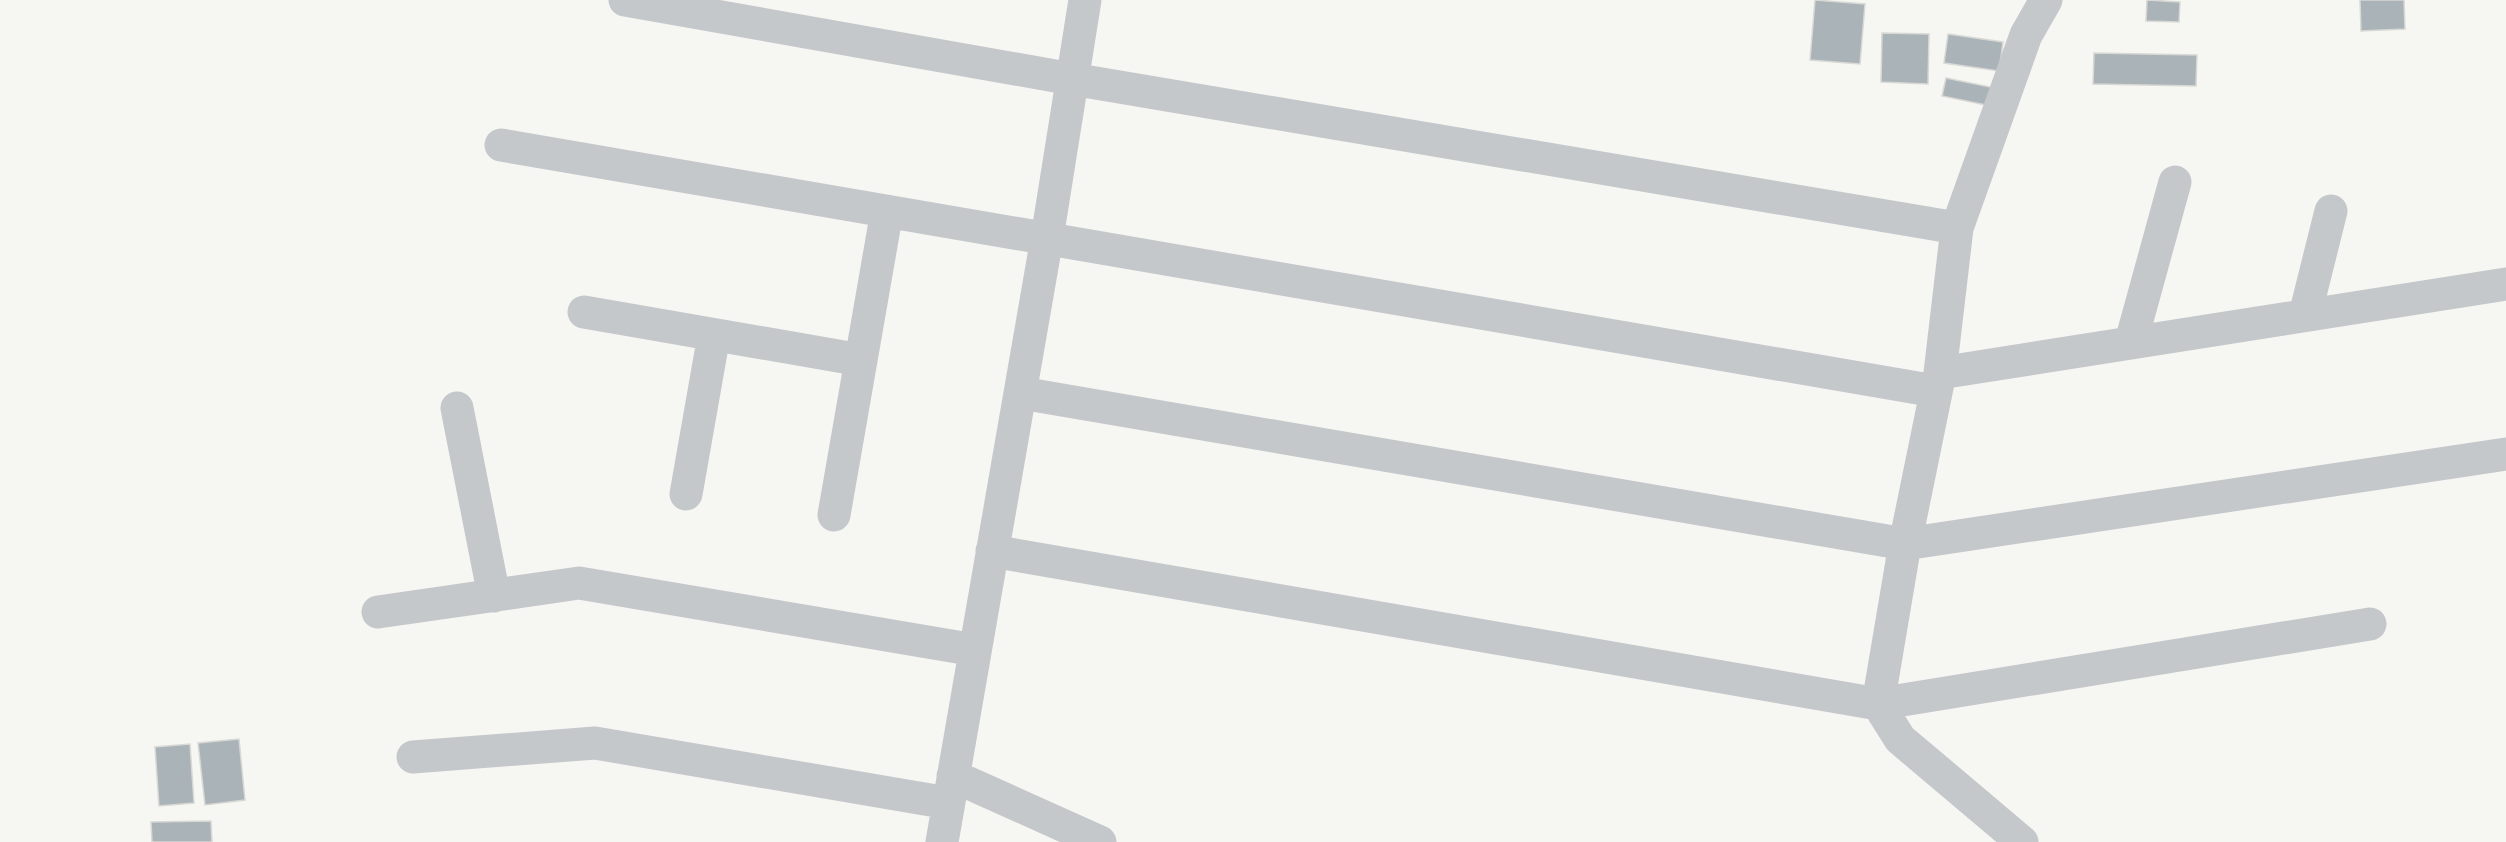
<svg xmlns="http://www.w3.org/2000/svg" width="2506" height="842" font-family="Manrope,sans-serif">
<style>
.building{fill:#aab3b8;stroke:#d8d8d5;stroke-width:1.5}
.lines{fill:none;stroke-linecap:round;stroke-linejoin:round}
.street{stroke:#c4c8cb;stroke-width:33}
</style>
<rect width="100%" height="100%" fill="#f6f6f3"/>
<path class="building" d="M 1815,0 L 1865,4 L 1860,64 L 1810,60 Z
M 2147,0 L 2180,2 L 2179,22 L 2146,21 Z
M 2360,0 L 2404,0 L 2405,29 L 2361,31 Z
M 1882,33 L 1929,34 L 1928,84 L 1881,82 Z
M 1948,34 L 2003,42 L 1999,71 L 1944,63 Z
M 2094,53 L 2197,55 L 2196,86 L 2093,84 Z
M 1946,78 L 1995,88 L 1991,106 L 1942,96 Z
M 239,739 L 245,800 L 205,805 L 198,743 Z
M 190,744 L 194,803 L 159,806 L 155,747 Z
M 211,821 L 212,842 L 152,842 L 151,822 Z"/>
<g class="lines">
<path class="street" d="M 625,0 L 1072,79 L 1957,228
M 501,145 L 1935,391
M 584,312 L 861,360
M 2305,315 L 2331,211
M 2131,342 L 2175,182
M 1940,373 L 2506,284
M 1021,393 L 1905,544 L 2506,454
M 457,408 L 494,596
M 686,494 L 714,335
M 834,515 L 887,211
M 992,551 L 1878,704 L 2370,624
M 378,612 L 579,583 L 975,650
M 413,757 L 595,743 L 948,803
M 953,776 L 1100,842
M 942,842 L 1047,238 L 1085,0
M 2022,842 L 1900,739 L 1878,704 L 1905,544 L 1940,373 L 1957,228 L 2026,35 L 2046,0"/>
</g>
</svg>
